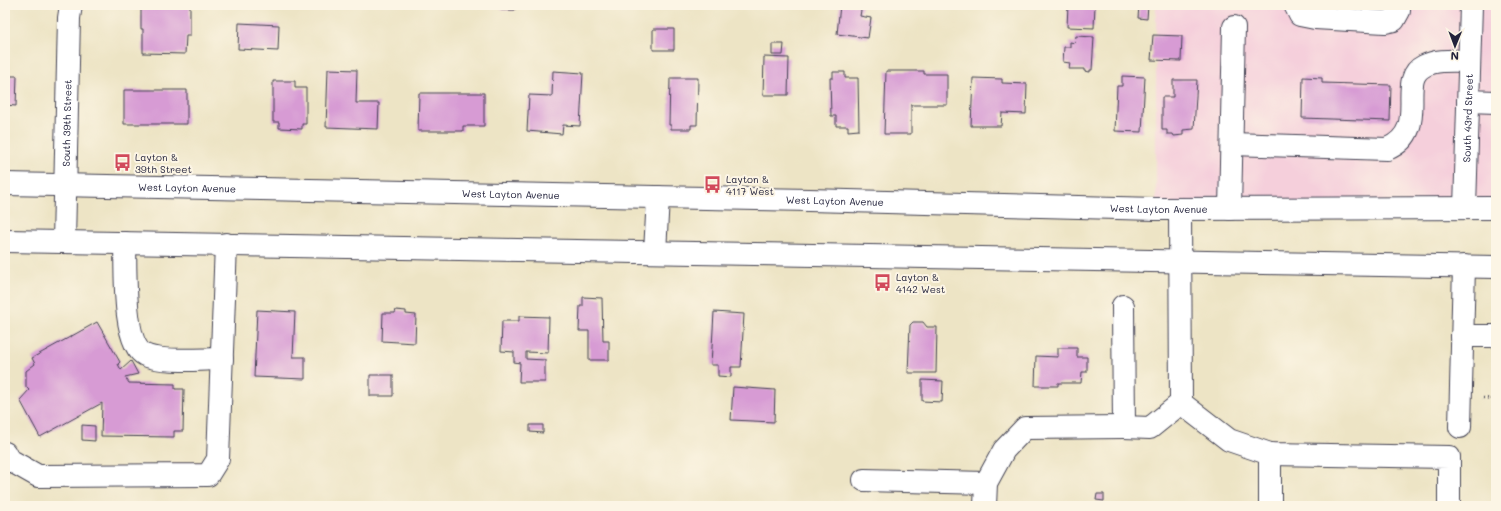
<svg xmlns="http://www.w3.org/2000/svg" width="1501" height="511" font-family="Mali,sans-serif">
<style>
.built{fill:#f5cfdb}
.building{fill:#d79bd4}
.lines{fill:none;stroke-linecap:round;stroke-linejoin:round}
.minor-casing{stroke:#403f50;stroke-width:24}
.major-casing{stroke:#403f50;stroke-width:24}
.path{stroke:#403f50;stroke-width:2.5;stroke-dasharray:1 3;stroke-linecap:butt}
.minor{stroke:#fff;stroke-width:22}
.major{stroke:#fff;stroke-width:22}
.labels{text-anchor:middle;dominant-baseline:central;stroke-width:4;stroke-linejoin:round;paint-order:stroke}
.street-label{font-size:10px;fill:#22223b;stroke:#fcf5e5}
.poi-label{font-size:10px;fill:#22223b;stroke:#fcf5e5;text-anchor:start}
</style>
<rect width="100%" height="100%" fill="#fcf5e5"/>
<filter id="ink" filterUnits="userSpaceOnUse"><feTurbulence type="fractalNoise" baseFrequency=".025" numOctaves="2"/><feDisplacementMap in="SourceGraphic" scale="8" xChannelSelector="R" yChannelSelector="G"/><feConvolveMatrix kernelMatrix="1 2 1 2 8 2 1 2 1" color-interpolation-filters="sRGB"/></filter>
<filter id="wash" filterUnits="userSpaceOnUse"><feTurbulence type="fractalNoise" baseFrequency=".012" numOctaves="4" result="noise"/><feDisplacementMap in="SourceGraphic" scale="16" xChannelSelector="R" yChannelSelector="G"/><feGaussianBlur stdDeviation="0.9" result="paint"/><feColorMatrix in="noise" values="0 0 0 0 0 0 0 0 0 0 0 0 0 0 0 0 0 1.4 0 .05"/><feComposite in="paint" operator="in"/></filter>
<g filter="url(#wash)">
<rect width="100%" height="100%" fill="#ede4c5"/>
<path class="built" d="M 1156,5 L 1496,5 L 1496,208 L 1156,209 Z"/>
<g id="blocks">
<path class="building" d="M 141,5 L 190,5 L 190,36 L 186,36 L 185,54 L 143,53 L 143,29 L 141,29 Z
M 501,5 L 515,5 L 515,10 L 501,10 Z
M 840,5 L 862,5 L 860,16 L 871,18 L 868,38 L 837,34 Z
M 1068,5 L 1095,5 L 1094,28 L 1067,27 Z
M 1139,5 L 1148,5 L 1147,19 L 1138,18 Z
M 239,23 L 279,25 L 278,51 L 238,49 Z
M 653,29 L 674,29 L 674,50 L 653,50 Z
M 1153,35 L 1182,36 L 1181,61 L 1151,60 Z
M 1076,36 L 1094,37 L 1092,70 L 1090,70 L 1090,72 L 1084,71 L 1084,69 L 1069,69 L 1070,63 L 1063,62 L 1064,47 L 1070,47 L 1070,42 L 1075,43 Z
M 772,44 L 784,44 L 783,55 L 772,55 Z
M 764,57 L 789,58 L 788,95 L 763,95 Z
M 328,69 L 357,70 L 356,103 L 379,103 L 378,129 L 326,127 Z
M 553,71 L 583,73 L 580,126 L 563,125 L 562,134 L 527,131 L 529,95 L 552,96 Z
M 886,71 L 924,71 L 924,74 L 947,74 L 947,105 L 911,105 L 911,134 L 884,134 Z
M 833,72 L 845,72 L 845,78 L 858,78 L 859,130 L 848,131 L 848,126 L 836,126 L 836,116 L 831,116 L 830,78 L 833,78 Z
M 5,76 L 17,76 L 16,106 L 5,105 Z
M 1122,76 L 1145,77 L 1142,132 L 1115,131 L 1117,86 L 1122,86 Z
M 1303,77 L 1322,78 L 1322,83 L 1391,85 L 1390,121 L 1302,118 Z
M 670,78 L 698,78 L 697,125 L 691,125 L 691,129 L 671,129 L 671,125 L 669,125 Z
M 973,78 L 1002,79 L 1002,83 L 1027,84 L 1026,114 L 1002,113 L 1001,126 L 971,126 Z
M 1173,80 L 1197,80 L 1194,129 L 1183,130 L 1183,135 L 1174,136 L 1173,134 L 1167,134 L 1167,130 L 1162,130 L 1162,97 L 1173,97 Z
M 273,81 L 295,81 L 295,88 L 306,88 L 306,124 L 302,124 L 302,129 L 279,128 L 279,122 L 273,122 Z
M 124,90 L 187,90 L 187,124 L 124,124 Z
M 419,93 L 484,93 L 484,126 L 463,126 L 463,131 L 418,131 Z
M 583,297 L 602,298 L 603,341 L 609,341 L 609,360 L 589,360 L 589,331 L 579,331 L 580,306 L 583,306 Z
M 257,310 L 295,312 L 293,357 L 305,357 L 305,379 L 254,377 Z
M 396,310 L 406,311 L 406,314 L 416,315 L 415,343 L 382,341 L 383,313 L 395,313 Z
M 714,312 L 744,314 L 741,367 L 731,367 L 731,377 L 718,376 L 718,365 L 711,365 Z
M 519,316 L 549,317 L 548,353 L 526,352 L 526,359 L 545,360 L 545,382 L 519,382 L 520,363 L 514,362 L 514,352 L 501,351 L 502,321 L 519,321 Z
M 97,322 L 120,362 L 118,364 L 121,370 L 131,361 L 138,374 L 125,377 L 129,383 L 175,384 L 175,389 L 184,389 L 183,431 L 174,431 L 174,437 L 101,436 L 102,403 L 40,437 L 20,400 L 29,390 L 26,387 L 26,371 L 35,364 L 32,358 Z
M 913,322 L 923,322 L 927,327 L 937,327 L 936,373 L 908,373 L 910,325 Z
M 1058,348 L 1077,348 L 1077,357 L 1087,357 L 1087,372 L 1082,372 L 1081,383 L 1058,383 L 1058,386 L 1035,386 L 1036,356 L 1058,357 Z
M 370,375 L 393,375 L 393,396 L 370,396 Z
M 922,380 L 943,381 L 942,402 L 922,401 Z
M 733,387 L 775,390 L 774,422 L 731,420 Z
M 82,425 L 95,426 L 95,441 L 82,440 Z
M 530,425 L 543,425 L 543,433 L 530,432 Z
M 1097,494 L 1104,494 L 1104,501 L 1096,500 Z"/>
</g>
</g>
<g filter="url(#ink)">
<use href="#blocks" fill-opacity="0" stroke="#403f50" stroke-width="1"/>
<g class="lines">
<defs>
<g id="minor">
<path d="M 1295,5 L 1300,15 L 1315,18 L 1385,22 L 1394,20 L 1399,11 L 1399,5"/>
<path d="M 1468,101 L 1496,102"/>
<path d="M 1232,144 L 1387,149 C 1432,130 1395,80 1424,66 C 1437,59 1455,61 1469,61"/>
<path id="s1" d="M 1465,208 L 1471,5"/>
<path d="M 1230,209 L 1234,27"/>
<path id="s2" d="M 64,241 L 69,18 L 71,5"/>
<path d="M 125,243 C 126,266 122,344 145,355 C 162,363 202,359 222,359"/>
<path d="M 655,252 L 658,197"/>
<path d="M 1123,306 L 1124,427 L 1150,428 L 1181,403 L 1180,209"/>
<path d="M 1462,336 L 1496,336"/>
<path d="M 1181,403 L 1229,440 L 1270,454 L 1449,457 L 1449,506"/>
<path d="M 1460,427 L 1464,266"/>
<path d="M 5,453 L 8,459 L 38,476 L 208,475 L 218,459 L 226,244"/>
<path d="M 1270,454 L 1270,506"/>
<path d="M 864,480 L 986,483"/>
<path d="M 985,506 L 986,483 L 1004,450 L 1025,428 L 1124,427"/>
</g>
<g id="major">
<path id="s3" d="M 5,184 L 809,200 L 1156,209 L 1496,208"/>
<path d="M 5,241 L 1496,267"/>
</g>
</defs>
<use href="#minor" class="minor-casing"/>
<use href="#major" class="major-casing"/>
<path class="path" d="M 1483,398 L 1496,399"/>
<use href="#minor" class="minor"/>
<use href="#major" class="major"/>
</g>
</g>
<defs>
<symbol id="bus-bare" viewBox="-9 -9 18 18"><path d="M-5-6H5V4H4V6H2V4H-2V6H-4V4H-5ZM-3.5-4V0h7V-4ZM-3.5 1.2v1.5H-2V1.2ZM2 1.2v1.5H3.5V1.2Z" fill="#d1495b" stroke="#fcf5e5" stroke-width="2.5" paint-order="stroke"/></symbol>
</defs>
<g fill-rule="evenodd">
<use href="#bus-bare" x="110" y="150" width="25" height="25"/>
<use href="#bus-bare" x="700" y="172" width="25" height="25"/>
<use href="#bus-bare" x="870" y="270" width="25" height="25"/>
</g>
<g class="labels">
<g class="street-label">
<text stroke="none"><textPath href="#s1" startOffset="90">South 43rd Street</textPath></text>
<text stroke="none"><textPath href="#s2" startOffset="118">South 39th Street</textPath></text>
<text stroke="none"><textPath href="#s3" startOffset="182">West Layton Avenue</textPath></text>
<text stroke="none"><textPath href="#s3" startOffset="506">West Layton Avenue</textPath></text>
<text stroke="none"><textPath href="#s3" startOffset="830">West Layton Avenue</textPath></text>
<text stroke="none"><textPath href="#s3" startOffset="1154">West Layton Avenue</textPath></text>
</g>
<g class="poi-label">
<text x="135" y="157">Layton &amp;<tspan x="135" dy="12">39th Street</tspan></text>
<text x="726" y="179">Layton &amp;<tspan x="726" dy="12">4117 West</tspan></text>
<text x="896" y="277">Layton &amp;<tspan x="896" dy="12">4142 West</tspan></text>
</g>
</g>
<rect width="1501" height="511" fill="none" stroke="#fcf5e5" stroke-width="20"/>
<g transform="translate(1455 46) rotate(181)" stroke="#fcf5e5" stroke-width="3" paint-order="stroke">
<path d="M0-3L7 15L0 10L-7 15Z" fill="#22223b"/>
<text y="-6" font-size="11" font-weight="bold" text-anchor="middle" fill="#22223b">N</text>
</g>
</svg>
